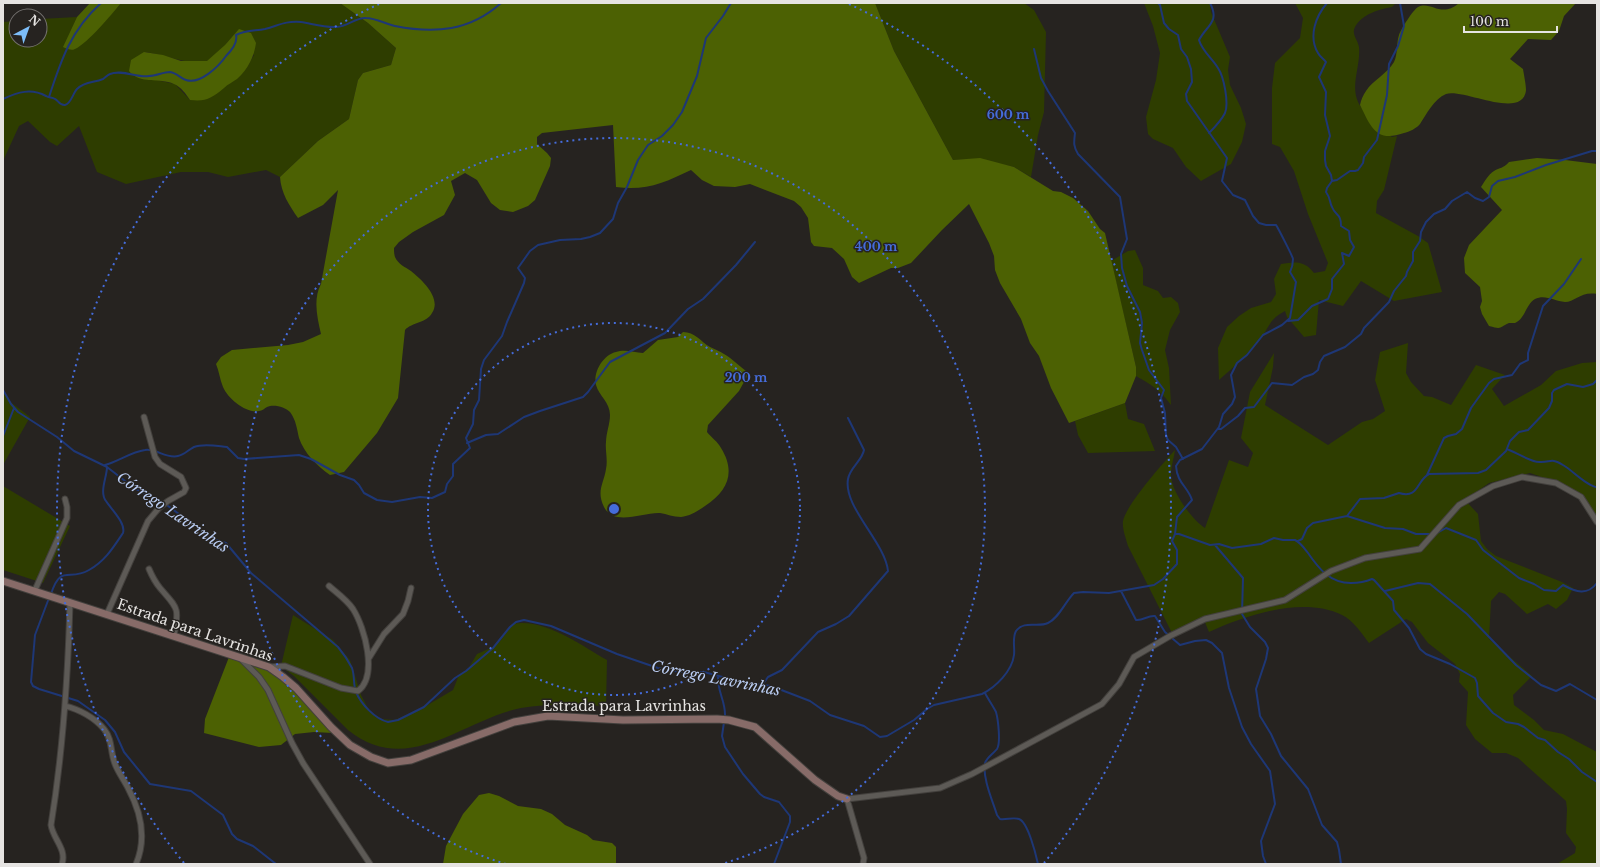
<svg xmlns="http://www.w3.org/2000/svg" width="1600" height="867" font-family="'Libre Baskerville',serif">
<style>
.green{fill:#2e3d00;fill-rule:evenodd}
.forest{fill:#4c6103}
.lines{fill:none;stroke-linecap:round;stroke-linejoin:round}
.stream{stroke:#1e3776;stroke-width:2}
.street-casing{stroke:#43403d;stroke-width:7}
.secondary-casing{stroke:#43403d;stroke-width:9}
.street{stroke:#5d5a56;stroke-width:5}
.secondary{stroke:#876b68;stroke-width:7}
.ring{fill:none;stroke:#456cda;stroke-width:2;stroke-dasharray:2 4}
.labels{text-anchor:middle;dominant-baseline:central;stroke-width:3;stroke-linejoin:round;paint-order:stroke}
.street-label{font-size:14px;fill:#e6e4e2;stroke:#262320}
.water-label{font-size:15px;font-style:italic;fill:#bacdf3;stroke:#262320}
.centre{fill:#456cda;stroke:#262320;stroke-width:2}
.ring-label{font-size:12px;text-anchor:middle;font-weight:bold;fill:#456cda;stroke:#262320;stroke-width:3;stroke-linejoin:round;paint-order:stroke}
</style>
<rect width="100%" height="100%" fill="#262320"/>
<path class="green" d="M 121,3 L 340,3 L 368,23 L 396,48 L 391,65 L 363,73 L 358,80 L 349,119 L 318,141 L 280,177 L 266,170 L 228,177 L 208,172 L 181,172 L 126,184 L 97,172 L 79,126 L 57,146 L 50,142 L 28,121 L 19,126 L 3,161 L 3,22 L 16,21 L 16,40 L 40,40 L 40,19 L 77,17 L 64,46 L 70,50 L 92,35 ZM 232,37 L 254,55 C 237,86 221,88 190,100 L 175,84 L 156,80 L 144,52 C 160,53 193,67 208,61 C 217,57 225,45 232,37 Z
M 875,3 L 1024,3 L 1034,10 L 1046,32 L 1044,112 L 1038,135 L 1031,177 L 1014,167 L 980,159 L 953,160 L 894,51 Z
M 1144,3 L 1210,3 L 1211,12 L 1230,57 L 1228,70 L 1230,85 L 1241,108 L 1246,124 L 1242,142 L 1231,164 L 1201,181 L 1186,167 L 1173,148 L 1153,139 L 1148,134 L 1146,117 L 1156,80 L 1160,53 L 1153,26 Z
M 1295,3 L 1396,3 L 1392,7 C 1380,9 1362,14 1355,27 C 1351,34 1358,40 1359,47 C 1361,68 1348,88 1361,107 C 1369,118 1382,128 1392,137 L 1397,136 L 1384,190 L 1377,201 L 1376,213 L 1418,236 L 1428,243 L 1442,292 L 1394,301 L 1361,281 L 1343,306 L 1319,300 L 1316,335 L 1304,337 L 1287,317 L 1285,311 C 1270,319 1270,325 1262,337 C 1250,352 1234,367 1219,380 L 1218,348 L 1227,327 L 1239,316 L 1251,308 L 1271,302 L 1276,294 L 1274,279 L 1281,264 C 1295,262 1304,260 1314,273 L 1325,271 L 1328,263 L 1308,214 L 1294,171 L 1280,147 L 1272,144 L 1272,88 L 1275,63 L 1300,38 L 1303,18 Z
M 1135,250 L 1143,268 L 1143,285 L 1158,291 L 1163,298 L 1171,297 L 1178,303 L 1180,312 L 1170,330 L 1165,350 L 1169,368 L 1171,405 C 1160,390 1152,385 1136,376 L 1136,367 L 1111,261 L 1128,251 Z
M 1408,343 L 1406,373 L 1411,382 L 1424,396 L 1432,397 L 1451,405 L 1476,365 L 1505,375 L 1492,389 L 1504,406 L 1541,385 L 1556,371 L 1582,363 L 1597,362 L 1597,517 L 1589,505 L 1580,497 L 1539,476 L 1530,473 L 1489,483 L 1465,500 L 1478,514 L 1481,541 L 1487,549 L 1496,556 L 1562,582 L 1573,588 L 1567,600 L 1556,609 L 1548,604 L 1527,614 L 1505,594 L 1499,592 L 1491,601 L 1489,639 L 1532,676 L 1513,695 L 1514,705 L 1534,720 L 1544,730 L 1563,734 L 1597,752 L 1597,864 L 1557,864 L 1575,853 L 1576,847 L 1566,833 L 1567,809 L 1566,801 L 1518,758 L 1506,753 L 1492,753 L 1475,739 L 1466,725 L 1468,692 L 1459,682 L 1460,674 L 1455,664 L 1428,643 L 1412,622 L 1406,619 L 1369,643 C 1362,634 1353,620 1342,615 C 1303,596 1246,615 1209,632 L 1204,620 L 1172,633 L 1128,546 C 1126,538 1122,529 1123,521 C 1126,505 1163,463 1175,450 C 1174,458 1171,467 1171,475 C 1171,491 1192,520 1205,528 L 1229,460 L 1248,467 L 1253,453 L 1241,438 L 1250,392 L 1274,353 L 1273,367 L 1265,405 L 1328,445 L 1362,422 L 1373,419 L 1385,411 L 1375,380 L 1380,352 Z
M 3,390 L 8,400 L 30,417 L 3,465 Z
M 1125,403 L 1128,419 L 1144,424 L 1155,451 L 1088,453 L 1078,435 L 1075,421 Z
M 3,486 L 70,526 L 43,583 L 3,570 Z
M 293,615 L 333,640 L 350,660 L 361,695 L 369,710 L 380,719 L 395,720 L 426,706 L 453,690 L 459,675 L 468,669 L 477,654 L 493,647 L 501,640 L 512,624 C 543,617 581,645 607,660 L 606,706 C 578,705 549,703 521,708 C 462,720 408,778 348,730 L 295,677 L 281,666 Z"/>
<path class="forest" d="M 90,3 L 121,3 C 111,15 88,43 75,49 C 71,51 67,49 63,47 L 77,17 Z
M 340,3 L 875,3 L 894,51 L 953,160 L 980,158 L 1014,167 L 1053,191 L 1061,192 L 1073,198 L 1088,211 L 1100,229 L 1105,233 L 1136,367 L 1136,376 L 1125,403 L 1069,423 L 1051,388 L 1039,356 L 1030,343 L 1021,319 L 1000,283 L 995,270 L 994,256 L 989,243 L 969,204 L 942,230 L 911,263 L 898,268 L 891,268 L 859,283 L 852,277 L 844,259 L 832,248 L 814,246 L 811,242 L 808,218 L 801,207 L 794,201 L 750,184 L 735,187 L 714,186 L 702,180 L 691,170 C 664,183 646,191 616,187 L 613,125 L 542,133 L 537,137 L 537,144 L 547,153 L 551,158 L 550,166 L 535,200 L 528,206 L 513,212 L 500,210 L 491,203 L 477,180 L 465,173 L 451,181 L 455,195 L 444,215 L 413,232 L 399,242 L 394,248 C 394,250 394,254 395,257 C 398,264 405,267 411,271 C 422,280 442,298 432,313 C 427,323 412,322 405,330 L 398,398 L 377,433 L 344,472 L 330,475 C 317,466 304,453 299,438 C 297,429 296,420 290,412 C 285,407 274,404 267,407 C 265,408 262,411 259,411 C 247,414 228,399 223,387 C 220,380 219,371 216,364 L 221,357 L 232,350 L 288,345 L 303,342 L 321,334 C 317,317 313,299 321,284 L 338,190 L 323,205 L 298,218 C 289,205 281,193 280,177 L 318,141 L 349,119 L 358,80 L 363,73 L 391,65 L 396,48 L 368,23 Z
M 1459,3 L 1576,3 L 1564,16 L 1559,31 L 1551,40 L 1528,39 L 1510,59 L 1523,69 C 1524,75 1526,85 1526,90 C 1523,121 1463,88 1446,94 C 1434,99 1426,115 1420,124 C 1417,128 1409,132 1404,133 C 1376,143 1371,127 1360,105 C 1361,100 1363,95 1366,91 C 1373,80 1387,74 1394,62 C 1398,54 1396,44 1399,35 C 1401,29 1413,10 1418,7 C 1431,0 1441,19 1459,3 Z
M 239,29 L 251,33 L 256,43 C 254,57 248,69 237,79 C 233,82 228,84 224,88 C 212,98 206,102 190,100 C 186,94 181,87 174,84 C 159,77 140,85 129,71 L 131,60 L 144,52 L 163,55 L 181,61 L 207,61 L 225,45 Z
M 1537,158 L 1565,160 L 1597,164 L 1597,294 C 1581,291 1575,302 1565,302 C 1554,301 1545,294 1535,299 C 1526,304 1525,319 1515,323 C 1513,323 1511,323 1509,323 C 1499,327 1503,330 1489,326 L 1482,314 L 1480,307 L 1482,301 L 1480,287 L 1465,273 L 1464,258 L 1469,245 L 1502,210 L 1481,187 C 1485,181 1488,175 1494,171 C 1500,167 1503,169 1509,162 Z
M 683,332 C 695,332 700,341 710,347 C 714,349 720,351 724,354 C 733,359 740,367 749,373 L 739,391 L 708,425 L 707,432 C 711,437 718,442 721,448 C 736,472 728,491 705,506 C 698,511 690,516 681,517 C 673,517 667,514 660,513 C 643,512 614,527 604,507 C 596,491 604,483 606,469 C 608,460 605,450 606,442 C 606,433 610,424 610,415 C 610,402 599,396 596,385 C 593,372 603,355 616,352 C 624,349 634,352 643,353 L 658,340 L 678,337 Z
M 229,657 L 261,667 L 288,682 L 333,733 L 314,732 L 295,734 L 281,745 L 259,747 L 204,733 L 205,719 Z
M 489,793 L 499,796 L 518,806 L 541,809 L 552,814 L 565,825 L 587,835 L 593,840 L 612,843 L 616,847 L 616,864 L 443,864 L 446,846 L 463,814 L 479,795 Z"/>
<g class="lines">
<path class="stream" d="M 1158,3 L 1160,5 L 1164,23 L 1169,29 L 1178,35 L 1181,49 L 1187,57 L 1191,69 L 1192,82 L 1186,94 L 1187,101 L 1227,158 L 1222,181 L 1233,195 L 1245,200 L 1253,216 L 1259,223 L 1266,225 L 1276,225 C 1277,226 1293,257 1293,259 C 1293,264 1292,268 1290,272 L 1296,282 L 1290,318 L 1282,325 L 1263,335 L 1247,355 L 1237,363 L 1231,375 L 1235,397 L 1232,404 L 1223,414 L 1219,427 L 1202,449 L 1180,460 L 1176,466 C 1177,483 1188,487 1192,500 L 1177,517 L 1175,534
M 1034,49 L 1041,78 L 1048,91 L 1075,133 C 1074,142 1073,146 1078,154 L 1120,197 L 1127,239 L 1121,254 L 1122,268 L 1127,286 L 1140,312 L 1142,323 L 1140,343 L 1142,350 L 1149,370 L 1164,390 L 1161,398 L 1165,413 L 1166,436 L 1168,440 L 1176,447 L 1183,459
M 49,97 C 61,60 71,30 101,3
M 3,99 C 18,92 31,88 46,96 C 49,98 52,97 55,99 C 58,100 60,106 65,105 C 71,104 73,93 77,89 C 85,81 94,83 103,79 C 105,78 107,75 110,74 C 122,69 137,78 149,76 C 156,76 163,72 170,72 C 177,73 180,78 186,80 C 200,85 219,66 226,56 C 231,51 238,43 236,35 C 246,30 255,31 265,29 C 280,25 284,21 301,22 C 313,24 325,28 337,27 C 347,27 356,17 366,18 C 375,18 386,24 395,26 C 435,34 470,31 501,3
M 1209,133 C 1215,127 1221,121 1225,113 C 1229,103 1224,77 1218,68 C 1212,58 1202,51 1199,40 C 1207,25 1220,22 1210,3
M 1332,181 L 1337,180 L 1350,171 L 1355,171 L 1358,170 L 1363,163 L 1364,157 L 1377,140 L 1387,95 L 1389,64 L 1398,46 L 1404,26 L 1400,3
M 1288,321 L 1298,320 L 1312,306 L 1328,299 L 1332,289 L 1332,279 L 1344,264 L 1342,253 L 1349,256 L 1354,247 L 1350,240 L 1349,231 L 1341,226 C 1341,213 1336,217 1332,207 C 1329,201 1331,199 1326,192 L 1327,188 L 1332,181 L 1331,175 L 1326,166 L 1325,160 L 1325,151 L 1330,136 L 1325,115 L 1326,92 L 1319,77 L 1326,62 C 1324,59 1320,57 1318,53 C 1308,36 1316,16 1327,3
M 3,390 L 11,404 L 18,412 L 57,437 L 74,451 L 107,467 L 134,488 L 164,503 L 213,539 L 226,543 L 251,573 L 338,647 C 343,653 348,660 352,668 C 355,676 353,685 356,692 C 361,704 375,719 388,722 L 398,720 L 424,707 L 455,678 L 466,671 L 493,648 L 510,627 L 516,622 L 524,620 L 551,626 L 617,654 L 658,668 L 680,672 L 704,672 L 741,682 L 771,686 L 810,701 L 830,715 L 864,726 L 880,737 L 887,736 L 914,720 L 927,709 L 934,705 L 982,694 C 996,687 1012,671 1014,655 C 1015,648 1012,638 1016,631 C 1024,620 1038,628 1048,623 C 1059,618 1065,602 1074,593 L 1083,592 L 1109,593 L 1154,585 L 1163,579 L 1177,564 L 1177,550 L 1172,541 L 1175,534
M 1218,429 L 1221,429 L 1238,416 L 1245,408 L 1254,407 L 1272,383 L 1292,385 L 1304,377 L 1313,374 L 1318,370 L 1320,362 L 1324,356 L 1345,347 L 1361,334 L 1364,328 L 1389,302 L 1394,291 L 1406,276 L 1407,272 L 1413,261 L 1413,252 L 1420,241 L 1421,232 L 1426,222 L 1434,214 L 1445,209 L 1452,201 L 1467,192 L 1475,198 L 1483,201 L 1489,197 L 1492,186 L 1498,181 L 1515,177 L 1546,165 L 1592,151 L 1597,151
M 3,436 L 14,408
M 467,443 L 486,435 L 498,434 L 524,417 L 540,411 L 583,397 L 588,392 L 610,362 L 665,333 L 688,309 L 703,299 L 736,265 L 755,242
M 1507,449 C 1515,452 1531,462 1539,462 C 1551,463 1550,457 1563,465 C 1572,470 1588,487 1597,487
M 105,465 C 119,461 131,452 145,450 C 156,448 166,459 178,456 C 184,455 188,450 194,447 C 204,443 217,446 227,447 L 238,458 L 244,459 L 299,455 L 311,459 L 340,475 L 354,480 L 359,485 L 364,493 L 377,500 L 392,502 L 420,497 L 432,498 L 445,492 L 447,484 L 453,476 L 453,464 L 470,448 L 466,438 L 473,424 L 474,410 L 479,400 L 481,369 L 484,360 L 502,336 L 507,322 L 524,283 L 525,278 L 518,268 L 530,251 L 538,245 L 560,240 L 581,239 L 590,237 L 600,233 L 613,219 L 618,203 L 627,187 L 638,160 L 648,145 L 662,136 L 673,125 L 682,112 L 697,76 L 706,38 L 723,16 L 731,3
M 1427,475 L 1444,438 L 1448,436 L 1456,434 L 1462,429 L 1471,408 L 1489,383 L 1494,379 L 1512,375 L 1520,364 L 1528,360 L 1528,353 L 1543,306 L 1564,284 L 1581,259
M 1347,516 L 1385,528 L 1403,529 L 1416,534 L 1432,534
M 1437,533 L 1446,528 L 1476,540 L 1483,550 L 1519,578 L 1534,584 L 1544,590 L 1556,591 L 1563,585 C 1576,592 1587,596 1597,583
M 1175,534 L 1179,534 L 1210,545 L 1219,544 L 1232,548 L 1261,544 L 1274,538 L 1283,540 L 1295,540 C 1301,543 1304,548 1308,553 C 1319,569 1330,583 1351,583 C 1359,583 1365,582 1372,579 L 1374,580 L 1393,601 L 1394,610 L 1409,628 L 1420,649 L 1426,654 L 1450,664 L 1475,678 L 1477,683 L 1478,696 L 1493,713 L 1506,722 L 1518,724 L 1524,727 L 1538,738 L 1545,740 L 1558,752 L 1569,759 L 1582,772 L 1597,782
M 1298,541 L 1302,539 L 1307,528 L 1313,523 L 1347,516 L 1360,499 L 1384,498 L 1399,493 C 1419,499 1416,481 1429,474 L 1478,473 L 1486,470 L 1506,451 L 1510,441 L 1519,432 L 1528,430 L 1549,408 L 1552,401 L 1552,393 L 1554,390 L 1567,384 L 1583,387 L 1593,384 L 1597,380
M 1215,545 L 1243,578 L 1242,614 L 1250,627 L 1265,642 L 1268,648 L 1266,659 L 1256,689 L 1260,716 L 1271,734 L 1281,756 L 1308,789 L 1322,825 L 1337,842 L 1339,850 L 1341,864
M 1121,591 L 1136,620 C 1143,621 1148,615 1155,616 L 1165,632 L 1180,645 L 1195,641 L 1206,640 L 1212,643 L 1222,653 L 1229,688 L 1242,727 L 1251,744 L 1270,771 L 1275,804 L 1261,841 L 1263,856 L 1266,864
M 1385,591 L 1418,583 L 1430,584 L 1467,614 L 1516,665 L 1541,685 L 1556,691 L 1570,684 L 1597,700
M 51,594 C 61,563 69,582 89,570 C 105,561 113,548 123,533 C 126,523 111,509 106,501 C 99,492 107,477 107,467
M 49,598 L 35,635 L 31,682 L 33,686 L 39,689 L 78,701 L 105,720 L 115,732 L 124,752 L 150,784 L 191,791 L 223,815 L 232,834 L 237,839 L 253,846 L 276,864
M 718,676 C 717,692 726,701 725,717
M 763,684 L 768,677 L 782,670 L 818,632 L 836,624 L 849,616 L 888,571 C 885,542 843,507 848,479 C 850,467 862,461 864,450 L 848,418
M 985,693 C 988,699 993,706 996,712 C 998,719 1001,743 997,749 C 993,754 987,757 985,763 C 982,777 993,802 997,815 L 1000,819 C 1006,820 1013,817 1019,819 C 1028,822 1036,855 1038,864
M 724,722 L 722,736 L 725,747 L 743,774 L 760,794 L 764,797 L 779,802 L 790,816 L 790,822 L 774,864"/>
<defs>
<path id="street" d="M 149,569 C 152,576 155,582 160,588 C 177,608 180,607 174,635
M 35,590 L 67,518 L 67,507 L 65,499
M 107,614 L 148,521 L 159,508 L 168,501 L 184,492 L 186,488 L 181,477 L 160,464 L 155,457 L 144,417
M 240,658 L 259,677 L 268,690 L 292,743 L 303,763 L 370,864
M 369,658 L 384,634 L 403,614 L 408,601 L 411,588
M 269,667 L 285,666 L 341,688 L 358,691 C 378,676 365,628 353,609 C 347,600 337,593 329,586
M 65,706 C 79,709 95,718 104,729 C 113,740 110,752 115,764 C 118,772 124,780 128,788 C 141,812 147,838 136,864
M 62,864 C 67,849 53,839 51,825 C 63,751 68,677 70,602
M 863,864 L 864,858 L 847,799 L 940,788 L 972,774 L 1102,704 L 1119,684 L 1134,657 L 1170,636 L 1205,619 L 1285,600 L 1331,571 L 1365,558 L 1420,549 L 1459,505 L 1493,486 L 1522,477 L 1556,483 L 1581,497 L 1597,522"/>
<path id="secondary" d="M 3,581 L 269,667 L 283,677 L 296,688 L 331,727 L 350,745 L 371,757 L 388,763 L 411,760 L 514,722 L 548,716 L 623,720 L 717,719 L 729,720 L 755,727 L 815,780 L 838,796 L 847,799"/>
</defs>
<use href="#street" class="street-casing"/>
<use href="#secondary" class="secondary-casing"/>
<use href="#street" class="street"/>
<use href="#secondary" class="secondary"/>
</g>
<g class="ring">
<circle cx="614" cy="509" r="186"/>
<path d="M506 864A371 371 0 1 1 722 864"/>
<path d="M184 863A557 557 0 0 1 379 4M849 4A557 557 0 0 1 1044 863"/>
</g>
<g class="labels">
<g class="street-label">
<text transform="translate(195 630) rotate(19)">Estrada para Lavrinhas</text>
<text x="624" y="706">Estrada para Lavrinhas</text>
</g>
<g class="water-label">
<text transform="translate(173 512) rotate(34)">Córrego Lavrinhas</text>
<text transform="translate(716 678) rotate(11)">Córrego Lavrinhas</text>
</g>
</g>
<circle cx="614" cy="509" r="6" class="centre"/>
<g class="ring-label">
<text x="1008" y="119">600 m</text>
<text x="876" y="251">400 m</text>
<text x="746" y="382">200 m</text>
</g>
<rect width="1600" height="867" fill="none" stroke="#e6e4e2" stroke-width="8"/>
<g transform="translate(28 28) rotate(41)"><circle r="19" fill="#262320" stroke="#73706e"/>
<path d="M0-3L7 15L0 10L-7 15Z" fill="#7dbef9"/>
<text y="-6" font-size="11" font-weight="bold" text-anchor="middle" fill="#e6e4e2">N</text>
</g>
<path d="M1464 26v6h93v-6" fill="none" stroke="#e6e4e2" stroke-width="2"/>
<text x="1470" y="26" font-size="12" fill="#e6e4e2" stroke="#262320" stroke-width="3" paint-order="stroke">100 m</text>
</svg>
